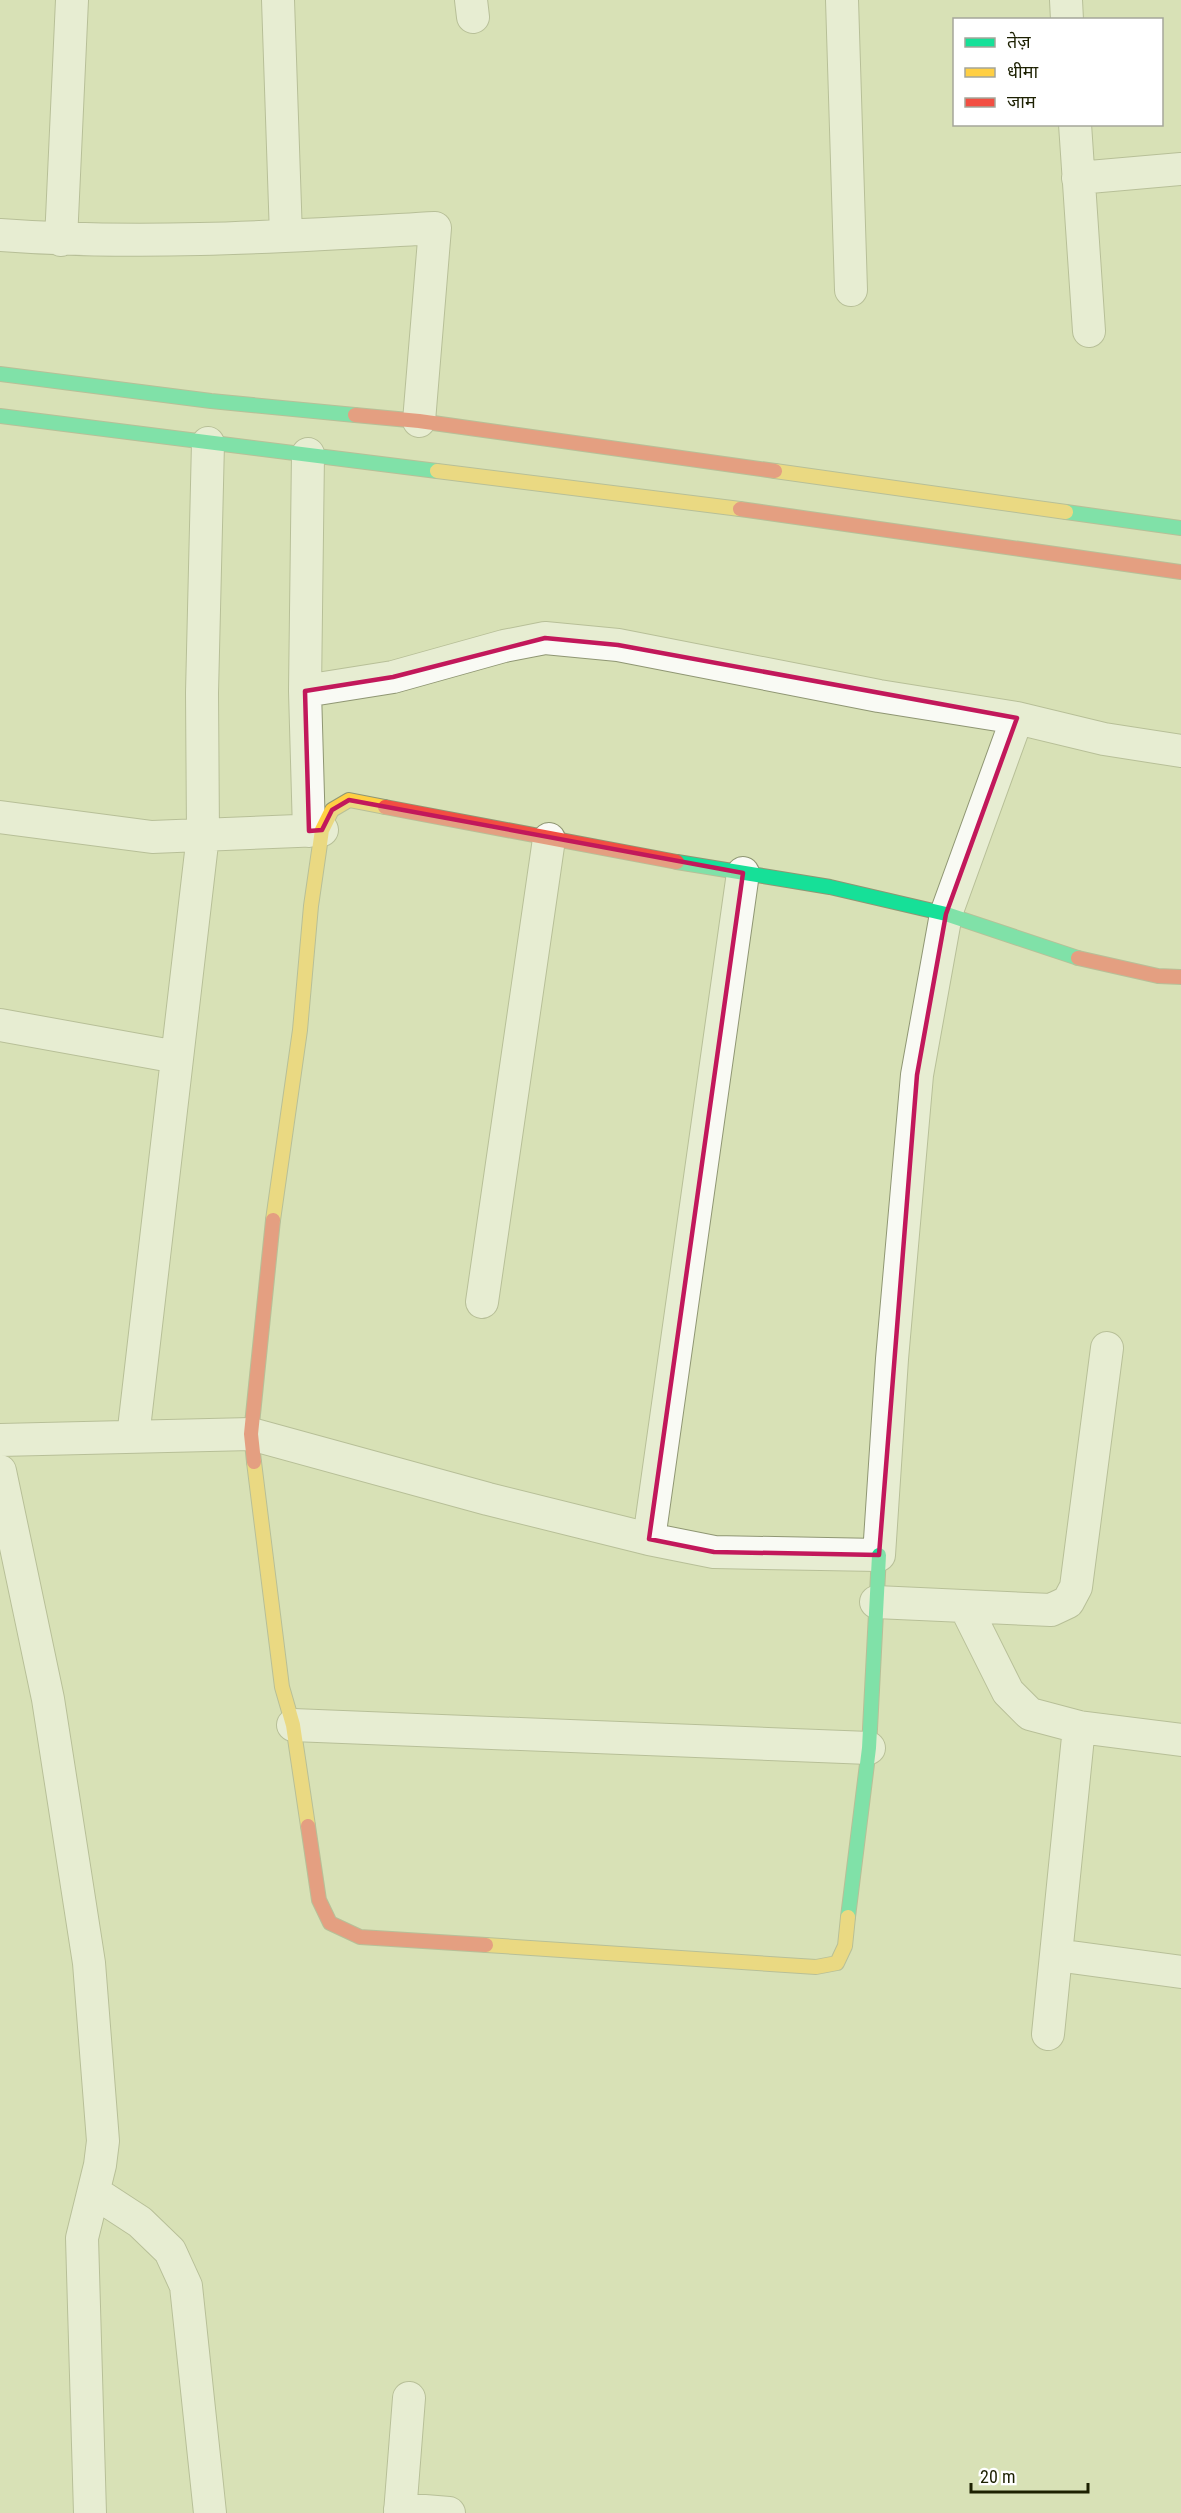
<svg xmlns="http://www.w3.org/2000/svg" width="1181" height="2513" font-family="'Roboto Condensed','Noto Sans Devanagari',sans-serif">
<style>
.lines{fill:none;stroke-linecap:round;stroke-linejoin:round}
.street-casing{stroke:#8f9673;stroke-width:34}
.fast-casing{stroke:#8f9673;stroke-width:16}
.slow-casing{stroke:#8f9673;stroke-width:16}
.jam-casing{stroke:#8f9673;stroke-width:16}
.street{stroke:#f9faf4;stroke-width:32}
.fast{stroke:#16e098;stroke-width:14}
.slow{stroke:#ffcf43;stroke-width:14}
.jam{stroke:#f24e42;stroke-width:14}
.marked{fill:none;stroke:#c2185b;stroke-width:4.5;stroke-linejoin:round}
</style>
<rect width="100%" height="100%" fill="#d8e1b6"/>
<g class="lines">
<defs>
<path id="street" d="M 278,0 L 286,236
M 471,0 L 473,17
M 842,0 L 851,290
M 1066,0 L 1067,20
M 1075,124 L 1089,331
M 1078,178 L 1181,169
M 0,235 C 145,246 291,236 435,228 L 419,421
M 61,240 L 72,0
M 308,454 L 305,691 L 309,831
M 305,691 L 393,677 L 504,646 L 545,638 L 618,645 L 879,696 L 1017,718 L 1104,739 L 1181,751
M 0,817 L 152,837 L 322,830
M 0,1025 L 177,1057
M 482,1302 L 549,839
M 133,1437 L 203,835 L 202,693 L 208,443
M 0,1440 L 251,1434 L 488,1499 L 649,1539 L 714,1552 L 879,1555 L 892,1359 L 917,1075 L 946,914 L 1017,718
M 0,1471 L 48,1699 L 89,1963 L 103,2141 L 100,2165 L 82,2238 L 90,2513
M 649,1539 L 743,873
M 876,1602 L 1051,1610 L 1068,1602 L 1076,1587 L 1107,1348
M 966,1608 L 1008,1692 L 1030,1714 L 1079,1727 L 1181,1740
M 293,1725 L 869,1748
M 1056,1955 L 1181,1972
M 1048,2034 L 1079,1727
M 94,2192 L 140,2222 L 170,2251 L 186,2286 L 210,2513
M 400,2509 L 449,2513
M 400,2513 L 409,2398"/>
<path id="fast" d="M 0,374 L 211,401 L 355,415
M 0,416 L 437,471
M 1066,512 L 1181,528
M 677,862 L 830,887 L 946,914 L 1078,958
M 848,1917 L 869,1748 L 879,1555"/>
<path id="slow" d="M 437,471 L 740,509
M 775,471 L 1066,512
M 273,1220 L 300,1030 L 311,906 L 322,830 L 332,810 L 349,800 L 385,807
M 254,1462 L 282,1687 L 293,1725 L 308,1826
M 486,1945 L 816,1967 L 837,1963 L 845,1946 L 848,1917"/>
<path id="jam" d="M 355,415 L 419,421 L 775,471
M 740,509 L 1181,572
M 385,807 L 677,862
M 1078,958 L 1158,976 L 1181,977
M 254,1462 L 251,1434 L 273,1220
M 308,1826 L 319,1900 L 330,1923 L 360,1937 L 486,1945"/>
</defs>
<use href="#street" class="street-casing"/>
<use href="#fast" class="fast-casing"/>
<use href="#slow" class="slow-casing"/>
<use href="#jam" class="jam-casing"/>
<use href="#street" class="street"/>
<use href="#fast" class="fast"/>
<use href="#slow" class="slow"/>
<use href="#jam" class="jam"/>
</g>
<path d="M0 0H1181V2513H0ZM 545,638 L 618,645 L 1017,718 L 946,914 L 917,1075 L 879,1555 L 714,1552 L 649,1539 L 743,873 L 349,800 L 332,810 L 322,830 L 309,831 L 305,691 L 393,677 Z" fill="#d8e1b6" fill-opacity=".55" fill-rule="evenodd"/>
<path class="marked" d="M 545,638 L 618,645 L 1017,718 L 946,914 L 917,1075 L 879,1555 L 714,1552 L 649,1539 L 743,873 L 349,800 L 332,810 L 322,830 L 309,831 L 305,691 L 393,677 Z"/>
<rect x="953" y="18" width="210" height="108" fill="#ffffff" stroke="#a5a69a" stroke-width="1.5"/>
<rect x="965" y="38" width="30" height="9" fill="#16e098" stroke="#a5a69a" stroke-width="1.5"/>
<text x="1007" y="48" font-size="18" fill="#1d2102">तेज़</text>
<rect x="965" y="68" width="30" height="9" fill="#ffcf43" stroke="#a5a69a" stroke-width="1.5"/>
<text x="1007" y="78" font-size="18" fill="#1d2102">धीमा</text>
<rect x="965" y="98" width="30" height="9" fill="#f24e42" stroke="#a5a69a" stroke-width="1.5"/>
<text x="1007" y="108" font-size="18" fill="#1d2102">जाम</text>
<path d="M971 2483v9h117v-9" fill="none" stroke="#1d2102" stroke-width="3"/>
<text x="980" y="2483" font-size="18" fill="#1d2102" stroke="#ffffff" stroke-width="4.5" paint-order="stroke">20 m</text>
</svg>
